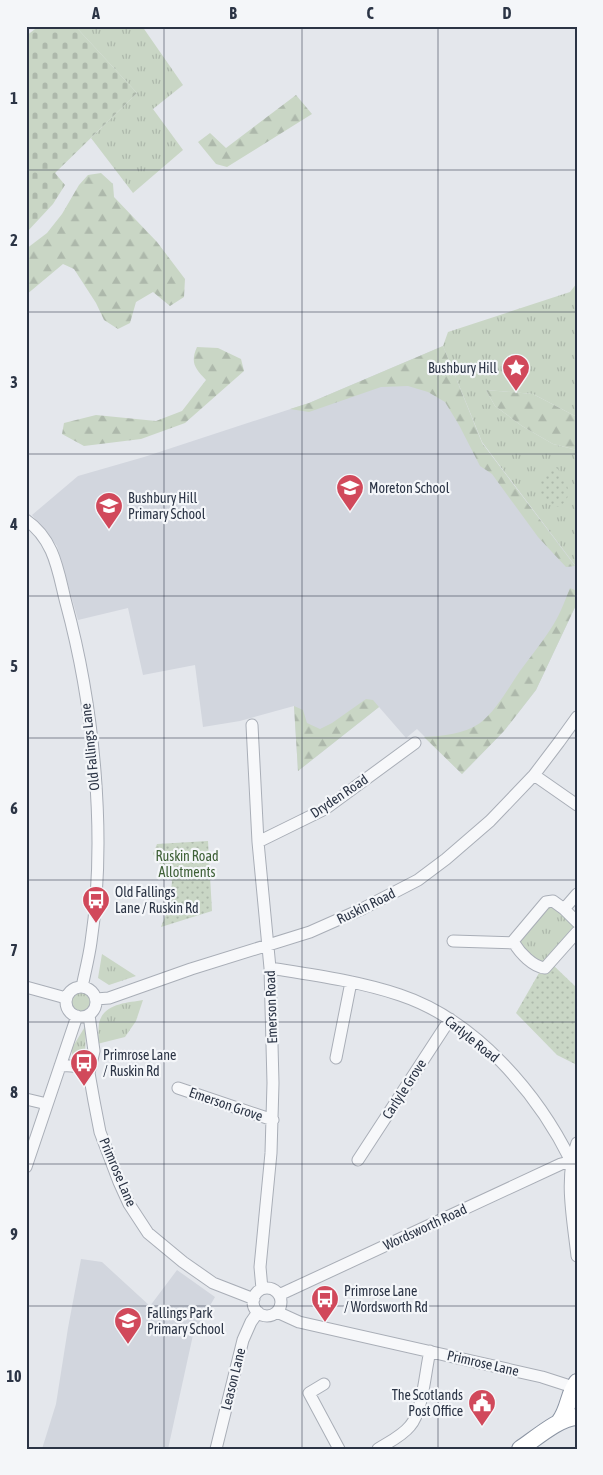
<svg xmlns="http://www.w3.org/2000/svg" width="603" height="1475" font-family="'Asap Condensed',sans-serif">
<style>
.built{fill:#d2d6de}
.grass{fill:url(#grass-tufts)}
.forest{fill:url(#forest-firs)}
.cemetery{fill:url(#cemetery-stones)}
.park{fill:url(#park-dots)}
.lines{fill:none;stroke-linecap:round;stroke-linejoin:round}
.minor-casing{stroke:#a9aeb7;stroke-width:13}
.highway-casing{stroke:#8b94a3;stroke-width:18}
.minor{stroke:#f7f8fa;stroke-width:11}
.highway{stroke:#fff;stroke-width:16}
.grid{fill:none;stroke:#2b3445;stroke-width:1;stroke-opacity:0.55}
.labels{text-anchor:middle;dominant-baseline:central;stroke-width:4.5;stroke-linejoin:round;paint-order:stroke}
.poi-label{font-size:14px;fill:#2b3445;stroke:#f4f6f9;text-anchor:start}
.street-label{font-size:14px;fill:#2b3445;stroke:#f4f6f9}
.park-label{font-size:14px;fill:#3f6138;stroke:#f4f6f9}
.neatline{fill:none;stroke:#2b3445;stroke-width:2}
.grid-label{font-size:16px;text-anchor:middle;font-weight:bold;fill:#2b3445}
</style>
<defs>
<pattern id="grass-tufts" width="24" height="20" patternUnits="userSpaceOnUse" patternTransform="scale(1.25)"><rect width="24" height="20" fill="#c9d6c5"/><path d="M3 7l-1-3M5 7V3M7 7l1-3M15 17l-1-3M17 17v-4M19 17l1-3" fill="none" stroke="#adb8ab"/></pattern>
<pattern id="forest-firs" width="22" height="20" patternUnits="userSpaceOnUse" patternTransform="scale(1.25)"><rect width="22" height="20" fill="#c9d6c5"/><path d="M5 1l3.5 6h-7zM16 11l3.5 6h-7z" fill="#adb8ab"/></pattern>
<pattern id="cemetery-stones" width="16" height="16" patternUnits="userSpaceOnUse" patternTransform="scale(1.25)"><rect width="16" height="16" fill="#c9d6c5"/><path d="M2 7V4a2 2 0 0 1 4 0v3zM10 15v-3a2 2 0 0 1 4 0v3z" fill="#adb8ab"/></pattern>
<pattern id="park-dots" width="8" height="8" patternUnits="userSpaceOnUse" patternTransform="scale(1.25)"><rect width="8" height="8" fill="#c9d6c5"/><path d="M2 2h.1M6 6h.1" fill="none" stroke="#adb8ab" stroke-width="1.8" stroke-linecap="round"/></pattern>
</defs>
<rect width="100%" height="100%" fill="#e4e7ec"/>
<path class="built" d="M 443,346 L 482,443 L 577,568 L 577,603 L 536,690 L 504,731 L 462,774 L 417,729 L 406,738 L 379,707 L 298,771 L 294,706 L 240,721 L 203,727 L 195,665 L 143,675 L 128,608 L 78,620 L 57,546 L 32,515 L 78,476 L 144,457 L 309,403 Z
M 81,1259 L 102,1262 L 150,1306 L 177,1270 L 215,1297 L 193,1335 L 168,1449 L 42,1449 L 56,1404 L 68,1328 Z"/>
<path class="grass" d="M 75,26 L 142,26 L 183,85 L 153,109 L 183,150 L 133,193 L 91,138 L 137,93 Z
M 577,283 L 577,417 L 533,394 L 486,390 L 495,406 L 522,426 L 553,444 L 577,450 L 577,568 L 482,442 L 443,346 L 448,332 L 570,292 Z
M 553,907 L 572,922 L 573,927 L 543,963 L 539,963 L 519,946 L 519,942 L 547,908 Z
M 102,954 L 136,976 L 109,985 L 98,978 Z
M70 1002a10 10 0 1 1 20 0a10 10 0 1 1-20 0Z
M 143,1000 L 136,1021 L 125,1037 L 97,1044 C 99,1037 98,1030 99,1023 C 104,1003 127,1003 143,1000 Z
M 86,1025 L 85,1056 L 80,1059 L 72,1055 L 72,1048 Z"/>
<path class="forest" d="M 296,95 L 312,114 L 227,167 L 216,164 L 198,142 L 210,133 L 226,148 Z
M 101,173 L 113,184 L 114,197 L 157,242 L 185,279 L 184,297 L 170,306 L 153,292 L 136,302 L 130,323 L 118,329 L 104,320 L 96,303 L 74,269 L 63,264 L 26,295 L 26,249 L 47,233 L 62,214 L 79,185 L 88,175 Z
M 443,346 L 482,443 L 575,566 L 566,567 L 538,537 L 492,474 L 480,466 L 459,425 L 445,402 L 428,392 L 408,386 L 381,387 L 309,412 L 290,409 L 309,403 Z
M 197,347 L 218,348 L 241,359 L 244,371 L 185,423 L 141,439 L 84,446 L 62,434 L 64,423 L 96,415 L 156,421 L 182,411 L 206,380 C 195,368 190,363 197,347 Z
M 486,390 L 533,394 L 577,417 L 577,450 L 553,444 L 522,426 L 495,406 Z
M 570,588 L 577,591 L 577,603 L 536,690 L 504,731 L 462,774 L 424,737 C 443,736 464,734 480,723 C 496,711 509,687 520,671 C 530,657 541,644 550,630 C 559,617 564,603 570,588 Z
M 366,699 L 373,700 L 379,707 L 298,771 L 294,706 L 303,710 L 307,723 L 320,729 L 332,723 Z"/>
<path class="cemetery" d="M 39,26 L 75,26 L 137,93 L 55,173 L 65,185 L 53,204 L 26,233 L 26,36 Z"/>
<path class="park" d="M 553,466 L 557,467 C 565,482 577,494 559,507 C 533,505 534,478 553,466 Z
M 208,841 L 212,911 L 161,927 L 170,904 L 172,881 L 153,854 L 157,844 Z
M 553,965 L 577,988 L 577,1065 L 557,1055 L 516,1013 L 539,973 L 542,974 Z"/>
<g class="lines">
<defs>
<path id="minor" d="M 26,520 C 55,540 58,572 66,603 C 94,706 107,836 91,942 C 89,957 85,972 82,987
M 252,725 L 258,842 L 270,968 L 273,1083 L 271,1153 L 260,1267 L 262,1289
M 534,775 L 577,805
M 258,842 L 325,809 L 415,743
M 577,894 L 564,909 L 577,922
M 453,941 L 514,943 C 520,953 533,967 545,968 L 577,932
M 514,943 L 514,940 L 546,902 L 553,901 L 564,909
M 270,968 C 314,975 358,981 400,995 C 475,1020 537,1092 571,1161
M 26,987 L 66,998
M66 1002a15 15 0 1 1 30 0a15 15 0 1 1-30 0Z
M 96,999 L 109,998 L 191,969 L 310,932 L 362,909 L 418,880 L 446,859 L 490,821 L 534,775 L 559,742 L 577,717
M 89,1015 L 94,1051 L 89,1073 L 94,1101 L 100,1132 L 119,1182 L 129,1204 L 148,1233 L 183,1262 L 213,1283 L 254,1299
M 336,1058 L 351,982
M 60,1066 C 73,1065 78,1066 89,1073
M 178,1088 L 273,1120
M 26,1099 L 47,1104
M 577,1143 C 564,1178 573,1219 577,1256
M 358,1160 L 450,1019
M 26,1167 L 77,1016
M253 1302a14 14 0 1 1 28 0a14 14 0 1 1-28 0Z
M 279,1295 L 561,1164 L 577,1160
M 277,1312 L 299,1322 L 542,1377 L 573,1387
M 324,1384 L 309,1393 L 339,1449
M 216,1449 L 243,1340 L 251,1322 L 258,1312
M 378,1449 C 389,1442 402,1436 410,1426 C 423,1411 425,1372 430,1351"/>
<path id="highway" d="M 559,1422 C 569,1410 568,1394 577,1382
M 520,1449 C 535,1439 560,1417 577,1417"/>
</defs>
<use href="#minor" class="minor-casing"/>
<use href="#highway" class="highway-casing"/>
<use href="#minor" class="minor"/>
<use href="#highway" class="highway"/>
</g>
<path class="grid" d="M 164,26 L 164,1449M 302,26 L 302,1449M 438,26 L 438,1449M 26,170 L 577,170M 26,312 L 577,312M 26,454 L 577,454M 26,596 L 577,596M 26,738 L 577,738M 26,880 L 577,880M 26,1022 L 577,1022M 26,1164 L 577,1164M 26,1306 L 577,1306"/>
<defs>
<symbol id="sight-pin" viewBox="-11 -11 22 30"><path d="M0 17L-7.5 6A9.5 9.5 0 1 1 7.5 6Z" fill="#d1495b" stroke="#f4f6f9"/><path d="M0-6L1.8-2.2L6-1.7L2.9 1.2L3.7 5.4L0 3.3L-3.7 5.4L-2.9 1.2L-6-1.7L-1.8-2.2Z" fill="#fff"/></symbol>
<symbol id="school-pin" viewBox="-11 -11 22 30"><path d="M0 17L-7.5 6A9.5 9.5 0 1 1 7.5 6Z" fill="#d1495b" stroke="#f4f6f9"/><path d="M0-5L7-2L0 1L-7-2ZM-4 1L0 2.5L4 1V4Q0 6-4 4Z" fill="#fff"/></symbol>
<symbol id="bus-pin" viewBox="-11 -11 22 30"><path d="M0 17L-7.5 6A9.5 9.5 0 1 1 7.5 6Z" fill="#d1495b" stroke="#f4f6f9"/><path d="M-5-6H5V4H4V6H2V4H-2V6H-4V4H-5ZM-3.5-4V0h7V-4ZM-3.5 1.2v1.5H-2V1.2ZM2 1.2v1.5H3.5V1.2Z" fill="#fff"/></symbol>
<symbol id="civic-pin" viewBox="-11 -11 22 30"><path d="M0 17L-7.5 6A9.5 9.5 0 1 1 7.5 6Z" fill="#d1495b" stroke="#f4f6f9"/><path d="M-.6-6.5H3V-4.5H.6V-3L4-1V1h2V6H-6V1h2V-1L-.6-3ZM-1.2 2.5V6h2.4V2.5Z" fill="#fff"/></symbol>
</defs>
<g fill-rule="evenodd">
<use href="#sight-pin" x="500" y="352" width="32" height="43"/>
<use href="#school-pin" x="334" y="472" width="32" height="43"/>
<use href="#school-pin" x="93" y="490" width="32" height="43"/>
<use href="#bus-pin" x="80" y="884" width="32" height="43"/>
<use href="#bus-pin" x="68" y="1047" width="32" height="43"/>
<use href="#bus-pin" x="309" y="1283" width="32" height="43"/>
<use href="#school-pin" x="112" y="1305" width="32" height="43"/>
<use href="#civic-pin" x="466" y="1387" width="32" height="43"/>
</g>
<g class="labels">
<g class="poi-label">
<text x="497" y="368" text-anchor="end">Bushbury Hill</text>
<text x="369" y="488">Moreton School</text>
<text x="128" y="498">Bushbury Hill<tspan x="128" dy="16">Primary School</tspan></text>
<text x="115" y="892">Old Fallings<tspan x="115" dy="16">Lane / Ruskin Rd</tspan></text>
<text x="103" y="1055">Primrose Lane<tspan x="103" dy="16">/ Ruskin Rd</tspan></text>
<text x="344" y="1291">Primrose Lane<tspan x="344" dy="16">/ Wordsworth Rd</tspan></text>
<text x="147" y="1313">Fallings Park<tspan x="147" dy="16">Primary School</tspan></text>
<text x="463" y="1395" text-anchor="end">The Scotlands<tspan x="463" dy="16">Post Office</tspan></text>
</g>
<g class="street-label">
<text transform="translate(90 747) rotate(-96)">Old Fallings Lane</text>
<text transform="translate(339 796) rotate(-34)">Dryden Road</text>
<text transform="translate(366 906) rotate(-26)">Ruskin Road</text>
<text transform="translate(271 1007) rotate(-92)">Emerson Road</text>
<text transform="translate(472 1039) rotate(39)">Carlyle Road</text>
<text transform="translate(404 1089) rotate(-57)">Carlyle Grove</text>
<text transform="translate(226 1104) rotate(19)">Emerson Grove</text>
<text transform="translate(118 1172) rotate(67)">Primrose Lane</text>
<text transform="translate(425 1227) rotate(-25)">Wordsworth Road</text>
<text transform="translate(483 1363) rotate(13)">Primrose Lane</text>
<text transform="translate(233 1379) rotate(-76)">Leason Lane</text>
</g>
<g class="park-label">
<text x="187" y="856">Ruskin Road<tspan x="187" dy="16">Allotments</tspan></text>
</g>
</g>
<rect width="603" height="1475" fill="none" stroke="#f4f6f9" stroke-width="55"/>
<rect x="28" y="28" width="548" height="1420" class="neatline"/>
<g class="grid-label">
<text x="96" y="19">A</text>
<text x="233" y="19">B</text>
<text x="370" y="19">C</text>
<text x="507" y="19">D</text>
<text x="14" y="104">1</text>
<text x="14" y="246">2</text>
<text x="14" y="388">3</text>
<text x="14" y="530">4</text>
<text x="14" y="672">5</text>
<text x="14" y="814">6</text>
<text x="14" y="956">7</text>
<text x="14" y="1098">8</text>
<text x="14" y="1240">9</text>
<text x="14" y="1382">10</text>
</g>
</svg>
